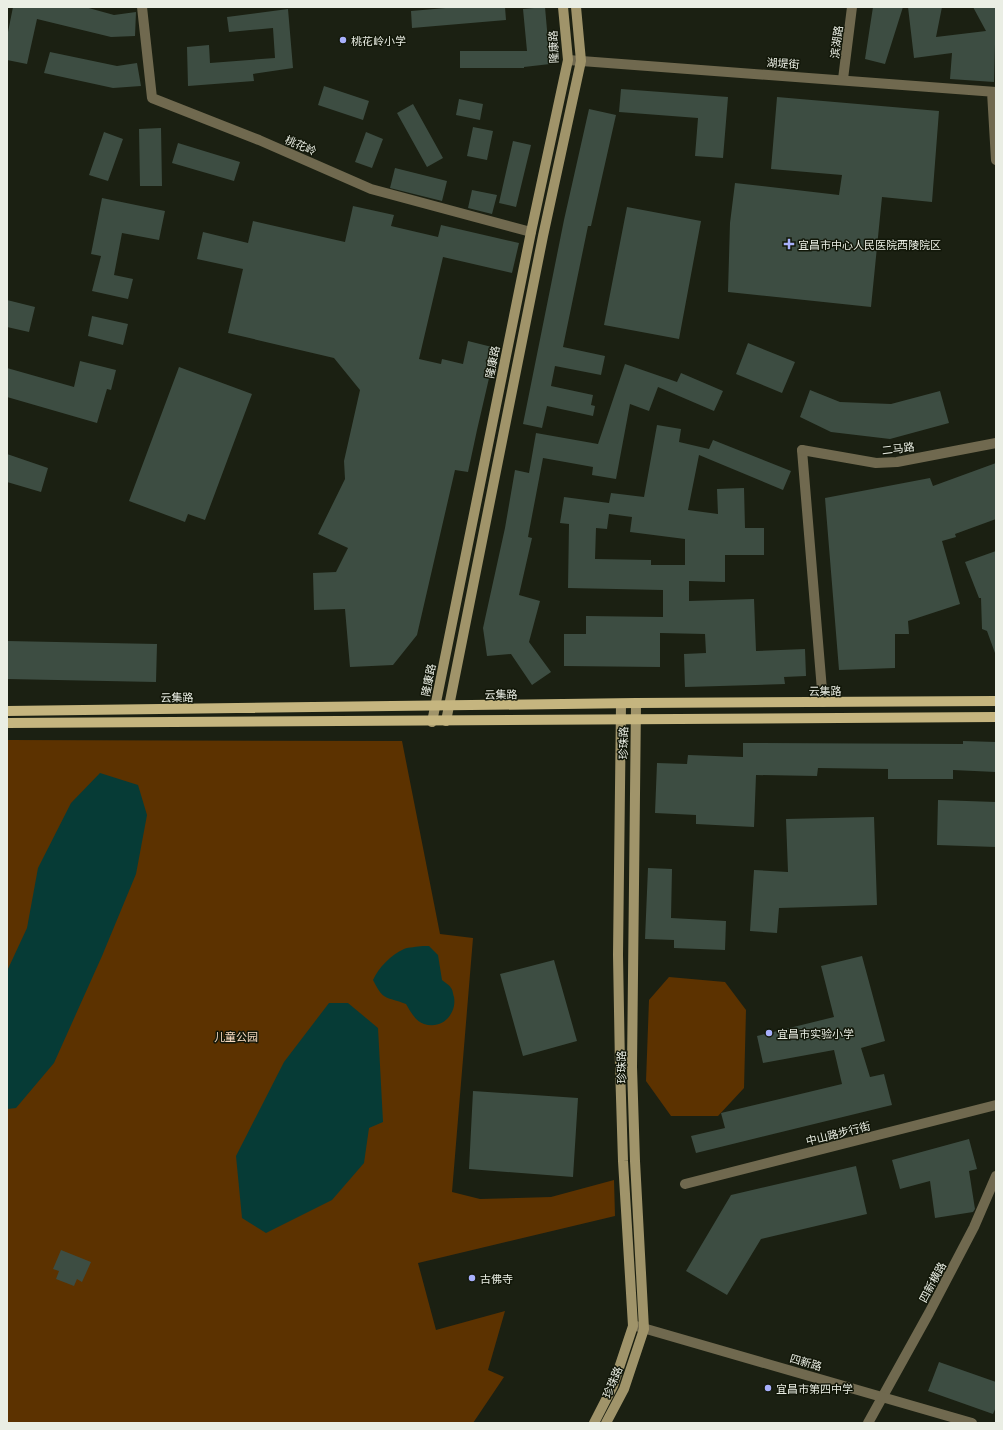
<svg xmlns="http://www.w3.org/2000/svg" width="1003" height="1430" font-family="'Open Sans','Noto Sans SC',sans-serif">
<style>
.green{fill:#5c3200}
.water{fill:#063b36}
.building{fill:#3d4d42;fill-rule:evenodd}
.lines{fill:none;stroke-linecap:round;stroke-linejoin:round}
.pedestrian{stroke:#70694f;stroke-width:10}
.minor{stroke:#70694f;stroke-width:10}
.tertiary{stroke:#70694f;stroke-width:10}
.secondary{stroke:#a0946a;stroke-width:10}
.primary{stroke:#c5b57f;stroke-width:10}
.poi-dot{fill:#a8b0fc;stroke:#121709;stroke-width:1.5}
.labels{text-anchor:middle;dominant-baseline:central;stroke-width:3;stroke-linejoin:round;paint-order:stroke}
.poi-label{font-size:11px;fill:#eaeee4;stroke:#121709;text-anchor:start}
.street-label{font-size:11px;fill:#eaeee4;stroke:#121709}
.park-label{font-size:11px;fill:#f7dac0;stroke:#121709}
</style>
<rect width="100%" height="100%" fill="#1b2012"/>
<path class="green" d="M 7,740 L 402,741 L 440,934 L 473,938 L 452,1192 L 480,1199 L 551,1197 L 614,1180 L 615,1216 L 418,1263 L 436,1330 L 505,1311 L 488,1370 L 504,1377 L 473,1423 L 7,1423 Z
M 669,977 L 725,982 L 746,1010 L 744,1088 L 718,1116 L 671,1116 L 646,1081 L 649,1000 Z"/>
<path class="water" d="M 100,773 L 138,785 L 147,815 L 136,874 L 102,956 L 54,1063 L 16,1108 L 7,1109 L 7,971 L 27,928 L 38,868 L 71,803 Z
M 423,946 L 429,946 L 438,955 L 442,980 C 445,983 450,985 451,988 C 453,990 453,995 454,997 C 457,1014 442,1030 424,1024 C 416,1022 410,1011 406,1004 C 386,996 384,1002 373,980 C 379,967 391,955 404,949 C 409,947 417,947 423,946 Z
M 329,1003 L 348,1003 L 378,1028 L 383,1122 L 369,1128 L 364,1163 L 332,1200 L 266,1233 L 242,1218 L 236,1156 L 284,1062 Z"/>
<path class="building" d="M 13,7 L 85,7 L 114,15 L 136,12 L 135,36 L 111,37 L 37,19 L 27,64 L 7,60 L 7,37 Z
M 457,7 L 505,7 L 506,20 L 412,28 L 411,11 Z
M 545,7 L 550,64 L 524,67 L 524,68 L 460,68 L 460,51 L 527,51 L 523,9 Z
M 873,7 L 903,7 L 885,64 L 865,59 Z
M 908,7 L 942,7 L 936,37 L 986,31 L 973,7 L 996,7 L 994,82 L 950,79 L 952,53 L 914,58 Z
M 288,9 L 293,68 L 253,74 L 254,81 L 188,86 L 187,47 L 209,45 L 210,63 L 275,58 L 273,28 L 229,32 L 227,17 Z
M 50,52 L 117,66 L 137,63 L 141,86 L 113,88 L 44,73 Z
M 324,86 L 369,101 L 363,120 L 318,105 Z
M 621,89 L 728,97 L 723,158 L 695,156 L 698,118 L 619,112 Z
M 777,97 L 939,111 L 932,202 L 882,197 L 871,307 L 728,292 L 730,223 L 735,183 L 839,195 L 842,175 L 771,169 Z
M 459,99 L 483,104 L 480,120 L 456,115 Z
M 413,104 L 443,158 L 427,167 L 397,113 Z
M 589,109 L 616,115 L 591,226 L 588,226 L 563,347 L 605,356 L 601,375 L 555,366 L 551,386 L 593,395 L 591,405 L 595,406 L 593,416 L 547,406 L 542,428 L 523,424 L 564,220 Z
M 473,127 L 493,131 L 487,160 L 467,156 Z
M 161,128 L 162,186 L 140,186 L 139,129 Z
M 104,132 L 123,139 L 108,181 L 89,175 Z
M 366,132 L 383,139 L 372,168 L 355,162 Z
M 513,141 L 531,145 L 516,207 L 499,203 Z
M 178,143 L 240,162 L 234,181 L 172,163 Z
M 395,168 L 447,181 L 442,201 L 390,188 Z
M 472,190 L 497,195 L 492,214 L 468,208 Z
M 102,198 L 165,211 L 159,240 L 122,233 L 114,275 L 133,279 L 128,299 L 92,291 L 101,256 L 91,254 Z
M 353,206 L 394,215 L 391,226 L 438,237 L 441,225 L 519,243 L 512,273 L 443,257 L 419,359 L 441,364 L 442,359 L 463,364 L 468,341 L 496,348 L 477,430 L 468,472 L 455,470 L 417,635 L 393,665 L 350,667 L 345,609 L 314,610 L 313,573 L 336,572 L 348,548 L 318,534 L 345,479 L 344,461 L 360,390 L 334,358 L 228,333 L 243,269 L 197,259 L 203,232 L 248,243 L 253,221 L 345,242 Z
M 627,207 L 701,221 L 679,339 L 604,325 Z
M 7,300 L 35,307 L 29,332 L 7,327 Z
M 92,316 L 128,324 L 123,345 L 88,336 Z
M 748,343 L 795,362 L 782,393 L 736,374 Z
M 80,361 L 116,370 L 111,390 L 107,389 L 97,423 L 7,397 L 7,368 L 74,387 Z
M 625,364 L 677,382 L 681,373 L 723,391 L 714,411 L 658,387 L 649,411 L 630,404 L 616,479 L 592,475 L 593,467 L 543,458 L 528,537 L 532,538 L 519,595 L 540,601 L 529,642 L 551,672 L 532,685 L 511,654 L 487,656 L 483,628 L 505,528 L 515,470 L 529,473 L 536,433 L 598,444 Z
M 179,367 L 252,394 L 205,520 L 188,514 L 185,522 L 129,501 Z
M 810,390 L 840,402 L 891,404 L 940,391 L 949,423 L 890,439 L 831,432 L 800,417 Z
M 657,425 L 681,429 L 679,442 L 709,449 L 713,440 L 791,471 L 783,490 L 699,455 L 688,510 L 718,514 L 717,489 L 744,488 L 745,528 L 764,528 L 764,555 L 725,555 L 725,582 L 689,581 L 689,601 L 754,599 L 756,651 L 805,649 L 806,676 L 784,677 L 785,684 L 685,687 L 684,654 L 706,653 L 705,634 L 660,633 L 660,667 L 564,666 L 564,634 L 586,634 L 586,616 L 663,617 L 663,590 L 568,588 L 569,524 L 560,523 L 564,497 L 609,503 L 611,493 L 644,497 ZM 609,514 L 632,517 L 630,532 L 685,539 L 685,565 L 651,565 L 651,560 L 595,559 L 596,528 L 607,529 Z
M 7,454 L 48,468 L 41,492 L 7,482 Z
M 996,463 L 996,519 L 955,534 L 956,537 L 942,541 L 960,604 L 908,621 L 909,634 L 895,634 L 895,668 L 839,670 L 825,498 L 930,478 L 933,486 Z
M 996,551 L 996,653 L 995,653 L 987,631 L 982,629 L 981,598 L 979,598 L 965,562 Z
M 7,641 L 157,644 L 156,682 L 7,679 Z
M 963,741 L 996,742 L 996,772 L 953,770 L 953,779 L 888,779 L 888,769 L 818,768 L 817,776 L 756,775 L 754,827 L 696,824 L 696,815 L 655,813 L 657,763 L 687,764 L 688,755 L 743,757 L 743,743 L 963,744 Z
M 938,800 L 996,802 L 996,847 L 937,845 Z
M 874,817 L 877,905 L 779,908 L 777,933 L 750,931 L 754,870 L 788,872 L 786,819 Z
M 648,868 L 672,869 L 671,918 L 726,921 L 725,950 L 674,948 L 674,940 L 645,939 Z
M 862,956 L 885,1041 L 861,1048 L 870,1077 L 884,1074 L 892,1105 L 696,1153 L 691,1136 L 725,1128 L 721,1113 L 842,1084 L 834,1050 L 763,1063 L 757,1036 L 834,1017 L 821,966 Z
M 554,960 L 577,1041 L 523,1056 L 500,974 Z
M 473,1091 L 578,1098 L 573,1177 L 469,1169 Z
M 969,1139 L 977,1169 L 969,1171 L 975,1209 L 973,1212 L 935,1218 L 930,1181 L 900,1189 L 892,1160 Z
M 856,1166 L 867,1214 L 761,1239 L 727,1295 L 686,1271 L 731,1195 Z
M 61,1250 L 91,1262 L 82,1282 L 77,1279 L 74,1286 L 56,1279 L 59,1271 L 53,1269 Z
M 939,1362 L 996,1382 L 996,1407 L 993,1414 L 928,1391 Z"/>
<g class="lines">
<path class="pedestrian" d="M 685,1184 L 996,1105"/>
<path class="minor" d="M 142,7 L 152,98 L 259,140 L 371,189 L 531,232
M 843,79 L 852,7
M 802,450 L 823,702
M 868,1423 L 929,1313 L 974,1227 L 996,1176"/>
<path class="tertiary" d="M 568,60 L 996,92
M 992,92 L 996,160
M 802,450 L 876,463 L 897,462 L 996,443
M 636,1326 L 972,1423"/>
<path class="secondary" d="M 446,721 L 543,236 L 581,61 L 576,7
M 432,722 L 531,232 L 568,60 L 563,7
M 594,1423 L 613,1386 L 633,1326 L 623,1161 L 620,1066 L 618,955 L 621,704
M 606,1423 L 624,1389 L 644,1329 L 635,1161 L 632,1067 L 636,703"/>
<path class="primary" d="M 7,711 L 636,703 L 996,701
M 7,723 L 996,717"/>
</g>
<g class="poi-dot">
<circle cx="343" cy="40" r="4"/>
<path d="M787 238h4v4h4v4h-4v4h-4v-4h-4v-4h4z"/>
<circle cx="769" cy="1033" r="4"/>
<circle cx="472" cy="1278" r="4"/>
<circle cx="768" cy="1388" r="4"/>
</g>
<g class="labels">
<g class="poi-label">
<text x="351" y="40">桃花岭小学</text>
<text x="798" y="244">宜昌市中心人民医院西陵院区</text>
<text x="777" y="1033">宜昌市实验小学</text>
<text x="480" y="1278">古佛寺</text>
<text x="776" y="1388">宜昌市第四中学</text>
</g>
<g class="street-label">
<text transform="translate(836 42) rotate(-83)">滨湖路</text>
<text transform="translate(553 47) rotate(-92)">隆康路</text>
<text transform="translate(783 63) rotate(4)">湖堤街</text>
<text transform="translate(301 145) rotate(23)">桃花岭</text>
<text transform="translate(492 362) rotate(-79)">隆康路</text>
<text transform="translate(898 448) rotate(-7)">二马路</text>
<text transform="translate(428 680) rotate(-79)">隆康路</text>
<text x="825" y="690">云集路</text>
<text transform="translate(501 694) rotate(-1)">云集路</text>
<text transform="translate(177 697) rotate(-1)">云集路</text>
<text transform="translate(623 743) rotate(-89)">珍珠路</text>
<text transform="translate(621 1067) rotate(-91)">珍珠路</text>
<text transform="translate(838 1133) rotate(-14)">中山路步行街</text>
<text transform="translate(932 1282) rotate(-62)">四新横路</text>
<text transform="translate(806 1362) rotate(16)">四新路</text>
<text transform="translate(612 1382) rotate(-67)">珍珠路</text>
</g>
<g class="park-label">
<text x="236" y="1036">儿童公园</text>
</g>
</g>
<rect width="1003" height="1430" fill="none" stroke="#eaeee4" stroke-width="16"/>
</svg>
